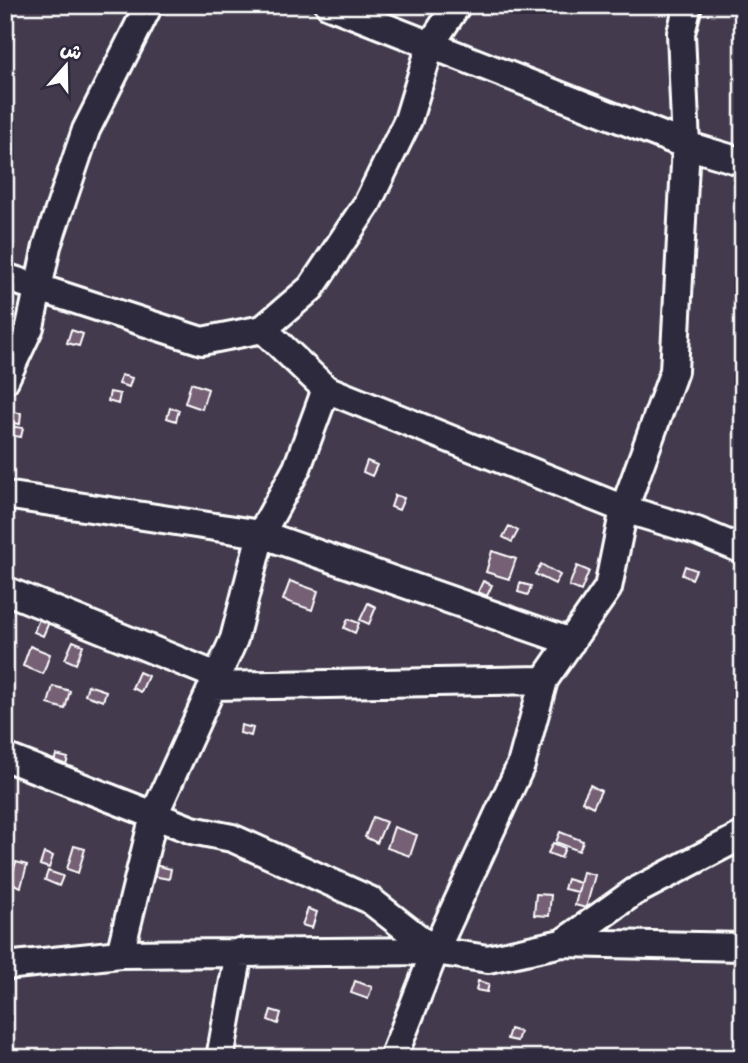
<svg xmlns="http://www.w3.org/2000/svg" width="748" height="1063" font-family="Dekko,'Playpen Sans Arabic',sans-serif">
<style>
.building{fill:#766076;stroke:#fff;stroke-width:2}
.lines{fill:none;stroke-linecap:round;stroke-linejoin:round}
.minor-casing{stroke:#fff;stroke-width:32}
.minor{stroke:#2f2a3d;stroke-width:26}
</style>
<rect width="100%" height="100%" fill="#443a4e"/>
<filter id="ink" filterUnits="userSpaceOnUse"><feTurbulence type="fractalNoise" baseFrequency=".0143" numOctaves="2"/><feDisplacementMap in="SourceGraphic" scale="14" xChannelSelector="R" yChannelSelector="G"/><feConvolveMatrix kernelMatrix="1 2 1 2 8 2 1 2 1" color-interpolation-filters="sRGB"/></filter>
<g filter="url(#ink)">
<path class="building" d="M 71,330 L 83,334 L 79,346 L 67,343 Z
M 121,375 L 132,378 L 129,387 L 119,384 Z
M 191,383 L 208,389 L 202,409 L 185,403 Z
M 110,392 L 120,394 L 118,404 L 108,401 Z
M 170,408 L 179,410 L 176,421 L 167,418 Z
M 5,411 L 21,413 L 20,424 L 5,422 Z
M 9,426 L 23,428 L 21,437 L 8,435 Z
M 367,461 L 377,465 L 372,476 L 363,472 Z
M 395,495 L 404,498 L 399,510 L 391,507 Z
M 509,526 L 518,531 L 512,542 L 503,537 Z
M 492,551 L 516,559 L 509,579 L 486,572 Z
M 541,564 L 560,575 L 555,584 L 535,574 Z
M 577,566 L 589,571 L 581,591 L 569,586 Z
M 685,566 L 696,570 L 692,579 L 682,575 Z
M 742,580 L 743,580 L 743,605 L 735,602 Z
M 290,581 L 318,591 L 312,610 L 283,600 Z
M 483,581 L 492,585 L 487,596 L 478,592 Z
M 520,583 L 531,586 L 528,595 L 518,592 Z
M 368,603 L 376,607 L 369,624 L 360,620 Z
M 40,616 L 50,620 L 43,636 L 34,632 Z
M 348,619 L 359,623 L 355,633 L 344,628 Z
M 73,641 L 83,645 L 76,664 L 65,659 Z
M 30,646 L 50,654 L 43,674 L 23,666 Z
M 139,672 L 148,676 L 141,692 L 132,688 Z
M 88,685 L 106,691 L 103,701 L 85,695 Z
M 53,686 L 70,691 L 65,709 L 48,704 Z
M 241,725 L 253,728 L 251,736 L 240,733 Z
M 56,755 L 68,758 L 65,769 L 53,765 Z
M 590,785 L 601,791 L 593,807 L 582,801 Z
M 373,817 L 386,822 L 377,843 L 365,837 Z
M 394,827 L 417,835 L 410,856 L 387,848 Z
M 560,832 L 583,841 L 579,851 L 556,842 Z
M 553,843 L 565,848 L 561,858 L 548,853 Z
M 74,846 L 85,849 L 78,873 L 67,869 Z
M 44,853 L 53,856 L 49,868 L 40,865 Z
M 16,862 L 27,865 L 21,887 L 10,883 Z
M 150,864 L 171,869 L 169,879 L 147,875 Z
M 48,871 L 63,876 L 59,886 L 45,880 Z
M 583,872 L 595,875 L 586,908 L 575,905 Z
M 567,879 L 580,883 L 578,892 L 564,889 Z
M 536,894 L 551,895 L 549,916 L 534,915 Z
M 308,909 L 317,912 L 312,928 L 302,925 Z
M 355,981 L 372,987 L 368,999 L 351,993 Z
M 478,981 L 489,984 L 487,992 L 476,990 Z
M 271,1010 L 281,1013 L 278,1024 L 268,1020 Z
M 510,1029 L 520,1032 L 517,1041 L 507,1039 Z"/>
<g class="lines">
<defs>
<path id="minor" d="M 329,5 L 686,145 L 743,162
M 5,277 L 202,341 L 263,329 L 326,389 L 624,509 L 697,531 L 743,550
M 263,329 L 311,288 L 367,204 L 408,120 L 431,44 L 457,5
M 5,380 L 30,327 L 47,246 L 86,130 L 149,5
M 5,495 L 261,534 L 571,642
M 5,590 L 217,676
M 213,686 L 544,680
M 5,757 L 192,830 L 232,838 L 370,900 L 435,951
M 562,943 L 743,947
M 120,954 L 154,815 L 234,639 L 261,534 L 297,468 L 326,389
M 5,966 L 120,954 L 435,951 L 488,959 L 562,943 L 634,892 L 743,835
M 220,1058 L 239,952
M 393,1058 L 435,951 L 521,765 L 544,680 L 608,588 L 624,509 L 674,371 L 686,145 L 681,33 L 688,5"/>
</defs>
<use href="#minor" class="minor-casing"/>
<use href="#minor" class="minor"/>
</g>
</g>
<rect width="748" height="1063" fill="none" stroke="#2f2a3d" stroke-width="28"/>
<rect x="14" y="14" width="720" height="1035" fill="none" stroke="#fff" stroke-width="2.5" filter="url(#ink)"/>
<g transform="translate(66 66) rotate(20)" stroke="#2f2a3d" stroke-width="5" paint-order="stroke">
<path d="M0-5L12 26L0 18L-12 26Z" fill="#ffffff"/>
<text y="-10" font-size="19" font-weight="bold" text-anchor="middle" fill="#ffffff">ش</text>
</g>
</svg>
